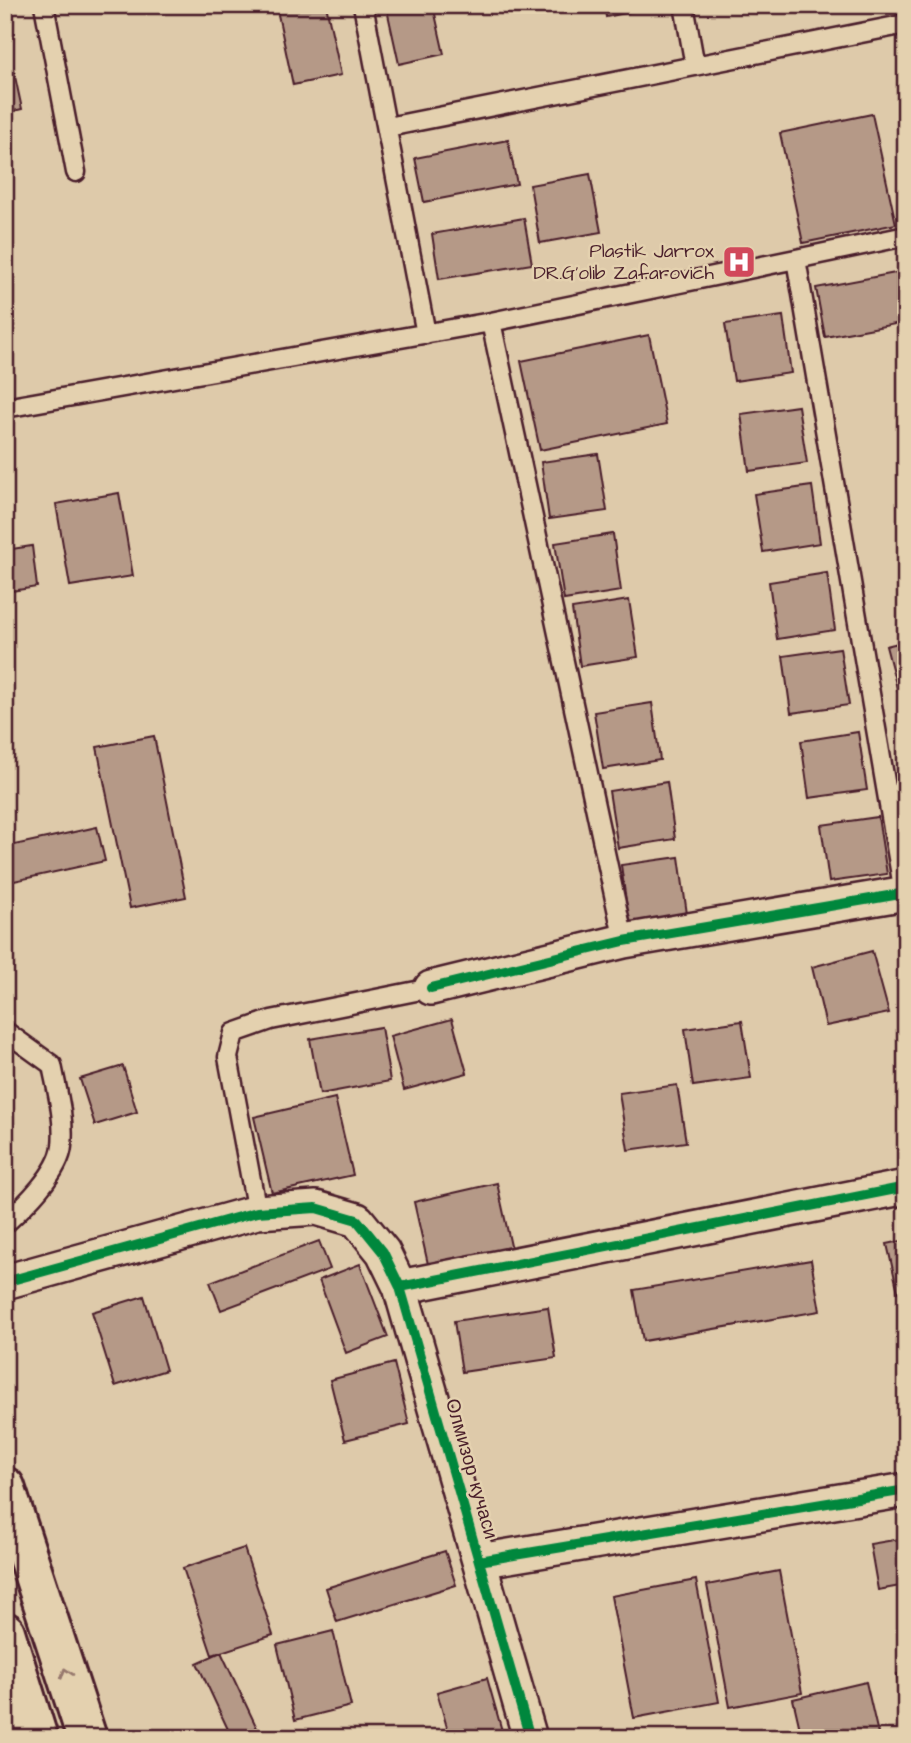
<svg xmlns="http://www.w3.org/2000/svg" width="911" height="1743" font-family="'Architects Daughter',sans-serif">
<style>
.building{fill:#b59987;stroke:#4a1f2b;stroke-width:2}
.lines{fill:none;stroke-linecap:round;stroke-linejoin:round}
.lane-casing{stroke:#4a1f2b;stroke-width:23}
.street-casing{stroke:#4a1f2b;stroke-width:38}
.primary-casing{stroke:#4a1f2b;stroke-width:44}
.lane{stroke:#e4d1af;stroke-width:18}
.street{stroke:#e4d1af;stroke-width:33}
.primary{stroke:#e4d1af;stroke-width:38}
.cycleway-casing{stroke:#e4d1af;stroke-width:15}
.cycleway{stroke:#00873e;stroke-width:10}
.oneway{stroke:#97786d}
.labels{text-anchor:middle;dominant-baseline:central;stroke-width:5;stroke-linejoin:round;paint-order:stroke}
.poi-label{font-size:19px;fill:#4a1f2b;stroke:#e4d1af;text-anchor:end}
.street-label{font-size:19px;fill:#4a1f2b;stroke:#e4d1af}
</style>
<rect width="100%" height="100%" fill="#decaaa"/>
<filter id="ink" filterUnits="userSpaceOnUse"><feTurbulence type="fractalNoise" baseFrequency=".0143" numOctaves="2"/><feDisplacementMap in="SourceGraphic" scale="14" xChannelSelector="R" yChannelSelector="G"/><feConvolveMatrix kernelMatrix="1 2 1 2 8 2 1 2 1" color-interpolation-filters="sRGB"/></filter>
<g filter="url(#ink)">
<path class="building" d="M 276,5 L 326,5 L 341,75 L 293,85 Z
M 386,5 L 433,5 L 444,54 L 399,64 Z
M 604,5 L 639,5 L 640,10 L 606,17 Z
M 5,30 L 22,109 L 5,113 Z
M 872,114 L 896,224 L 803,243 L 780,133 Z
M 508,140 L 517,184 L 424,202 L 415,158 Z
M 590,174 L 601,232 L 540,243 L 530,185 Z
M 524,218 L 532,264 L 439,279 L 432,234 Z
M 906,271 L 906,322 L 825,337 L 816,288 Z
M 783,316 L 791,373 L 734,381 L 725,324 Z
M 649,335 L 667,424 L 540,450 L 521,361 Z
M 798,406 L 807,463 L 749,471 L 741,414 Z
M 598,454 L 607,511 L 549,519 L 541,462 Z
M 812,486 L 820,543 L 763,552 L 754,494 Z
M 119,493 L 133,576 L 70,586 L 56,504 Z
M 613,534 L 621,591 L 564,600 L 555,543 Z
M 32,546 L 37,587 L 5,592 L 5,550 Z
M 827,573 L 835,630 L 777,639 L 769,582 Z
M 629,600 L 638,657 L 580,666 L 572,609 Z
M 906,641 L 906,702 L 901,703 L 886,646 Z
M 840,648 L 849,705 L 791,713 L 783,656 Z
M 652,703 L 660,760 L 603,769 L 594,712 Z
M 858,732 L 867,790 L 809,798 L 801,741 Z
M 154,736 L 186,897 L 130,908 L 97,747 Z
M 667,782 L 675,839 L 618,848 L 609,791 Z
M 906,805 L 906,830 L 900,806 Z
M 878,817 L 887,874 L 829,882 L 821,825 Z
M 97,827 L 105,861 L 5,883 L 5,847 Z
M 679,857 L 687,914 L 629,923 L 621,865 Z
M 872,951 L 889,1013 L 826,1026 L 812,967 Z
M 452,1019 L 467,1073 L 404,1090 L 390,1036 Z
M 742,1021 L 751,1078 L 693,1086 L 685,1029 Z
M 381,1027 L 390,1081 L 320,1094 L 310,1039 Z
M 123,1066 L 137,1112 L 95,1125 L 80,1079 Z
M 677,1085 L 686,1142 L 628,1150 L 619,1093 Z
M 335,1098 L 353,1175 L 272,1193 L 254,1117 Z
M 497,1183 L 513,1255 L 430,1273 L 414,1202 Z
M 906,1240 L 906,1290 L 898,1292 L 887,1244 Z
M 319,1241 L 330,1269 L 221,1310 L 210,1282 Z
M 811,1260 L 820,1311 L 643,1341 L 634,1290 Z
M 360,1264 L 388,1337 L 346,1353 L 319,1280 Z
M 144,1296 L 166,1370 L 115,1386 L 92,1312 Z
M 548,1307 L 556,1358 L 462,1372 L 454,1321 Z
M 394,1363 L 409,1424 L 345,1440 L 330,1380 Z
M 906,1538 L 906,1585 L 878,1590 L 870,1544 Z
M 244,1548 L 273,1635 L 212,1655 L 183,1568 Z
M 445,1551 L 456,1585 L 337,1622 L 326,1588 Z
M 779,1571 L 802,1693 L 730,1707 L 707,1585 Z
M 696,1580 L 719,1702 L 634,1718 L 611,1596 Z
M 333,1631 L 351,1706 L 295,1720 L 277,1645 Z
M 221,1652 L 257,1728 L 238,1738 L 232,1738 L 197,1663 Z
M 906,1673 L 906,1738 L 903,1738 L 897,1674 Z
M 487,1678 L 504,1738 L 450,1738 L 437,1692 Z
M 866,1682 L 879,1738 L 802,1738 L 793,1699 Z"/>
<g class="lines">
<defs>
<path id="lane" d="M 44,5 L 76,172
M 363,5 L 426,334
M 684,5 L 695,66
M 905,5 L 906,8
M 388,127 L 906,24
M 796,259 L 906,236
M 491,322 L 796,259 L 904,893
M 5,408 L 491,322 L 624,941
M 5,1031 L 52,1065 C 57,1091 65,1119 62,1146 C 60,1172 23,1207 5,1224
M 257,1212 L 228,1057 L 234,1033 L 271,1020 L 431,988"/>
<path id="street" d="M 431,988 L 624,941 L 906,893
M 5,1282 L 257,1212 L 316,1208 L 357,1220 L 383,1252 L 400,1287 L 530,1738
M 400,1287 L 906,1187
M 479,1561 L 906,1490"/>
<path id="primary" d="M 5,1487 L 87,1738
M 5,1632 L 38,1738"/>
</defs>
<use href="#lane" class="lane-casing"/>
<use href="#street" class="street-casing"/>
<use href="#primary" class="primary-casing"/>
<use href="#lane" class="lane"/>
<use href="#street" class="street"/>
<use href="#primary" class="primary"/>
<defs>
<path id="cycleway" d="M 431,988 L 624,941 L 906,893
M 5,1282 L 257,1212 L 316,1208 L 357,1220 L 383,1252 L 400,1287 L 530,1738
M 400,1287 L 906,1187
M 479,1561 L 906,1490"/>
</defs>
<use href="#cycleway" class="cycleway-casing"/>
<use href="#cycleway" class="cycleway"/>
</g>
<defs><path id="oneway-chevron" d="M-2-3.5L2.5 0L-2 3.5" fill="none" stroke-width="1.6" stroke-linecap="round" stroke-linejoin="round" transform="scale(1.75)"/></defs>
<use class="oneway" href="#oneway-chevron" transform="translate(66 1673) rotate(-108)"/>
</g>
<defs>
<symbol id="hospital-square" viewBox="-11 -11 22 22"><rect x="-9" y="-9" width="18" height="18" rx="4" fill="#d1495b" stroke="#e4d1af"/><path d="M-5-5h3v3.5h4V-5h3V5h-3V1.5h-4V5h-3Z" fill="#fff"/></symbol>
</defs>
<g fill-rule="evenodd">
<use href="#hospital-square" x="720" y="243" width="38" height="38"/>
</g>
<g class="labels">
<g class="poi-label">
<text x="714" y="251">Plastik Jarrox<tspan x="714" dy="22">DR.G’olib Zafarovich</tspan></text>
</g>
<g class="street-label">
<text transform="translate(471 1469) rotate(74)">Олмизор кучаси</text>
</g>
</g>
<rect width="911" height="1743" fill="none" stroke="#e4d1af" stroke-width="28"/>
<rect x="14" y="14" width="883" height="1715" fill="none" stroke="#4a1f2b" stroke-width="2.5" filter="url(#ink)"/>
</svg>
